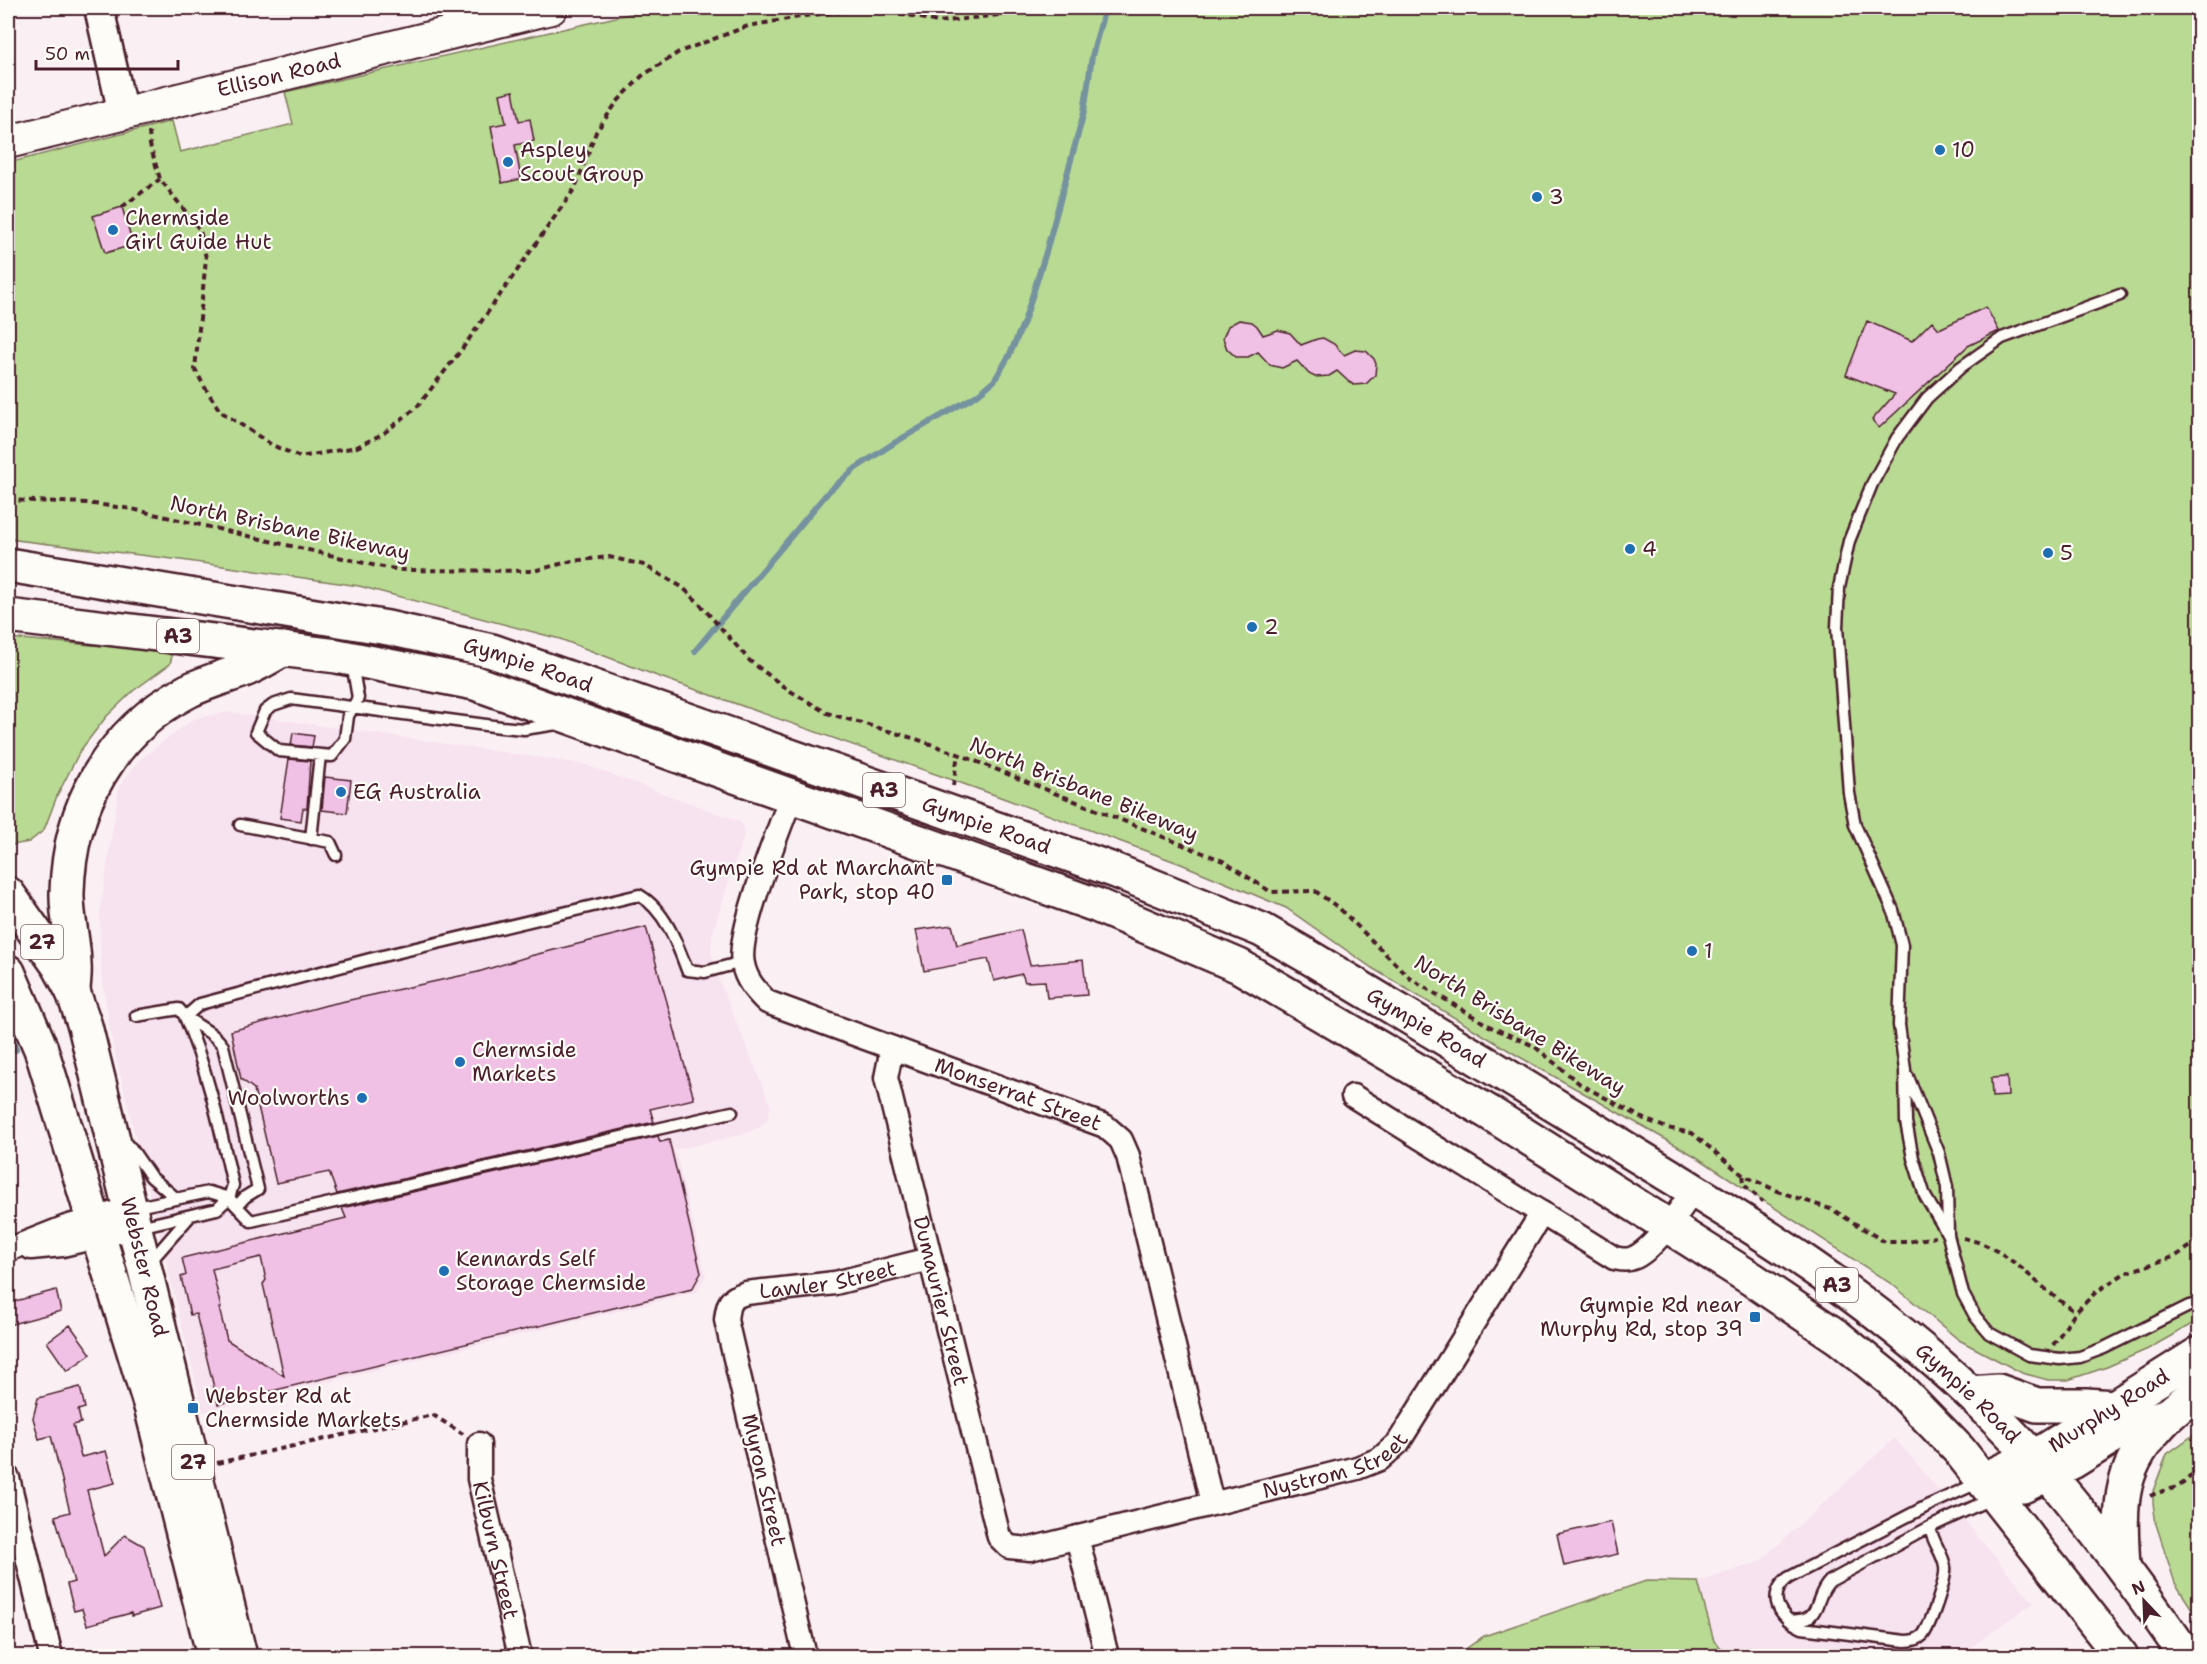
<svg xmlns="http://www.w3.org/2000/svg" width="2207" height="1664" font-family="'Shantell Sans',sans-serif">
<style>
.built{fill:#f7e2ef}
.green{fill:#b9da93;stroke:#827c5f;stroke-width:1.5}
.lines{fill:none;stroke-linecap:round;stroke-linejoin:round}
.stream{stroke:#74929f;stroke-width:6}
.building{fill:#f0c1e5;stroke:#4a1f2b;stroke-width:1.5;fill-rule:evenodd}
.service-casing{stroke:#4a1f2b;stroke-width:15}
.minor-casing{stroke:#4a1f2b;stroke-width:27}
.tertiary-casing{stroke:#4a1f2b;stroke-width:33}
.secondary-casing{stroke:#4a1f2b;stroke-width:36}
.primary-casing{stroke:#4a1f2b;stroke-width:38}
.trunk-casing{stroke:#4a1f2b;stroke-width:38}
.path{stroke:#4a1f2b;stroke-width:4;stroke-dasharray:6 4.5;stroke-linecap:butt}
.service{stroke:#fdfcf7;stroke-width:10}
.minor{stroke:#fdfcf7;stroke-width:22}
.tertiary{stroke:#fdfcf7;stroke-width:28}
.secondary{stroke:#fdfcf7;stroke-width:32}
.primary{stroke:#fdfcf7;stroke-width:33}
.trunk{stroke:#fdfcf7;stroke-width:33}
.poi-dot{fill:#1f6fb2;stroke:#fdfcf7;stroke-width:2}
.labels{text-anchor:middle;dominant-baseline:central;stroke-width:4.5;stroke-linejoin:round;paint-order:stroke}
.shield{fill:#fdfcf7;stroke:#806168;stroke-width:1.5}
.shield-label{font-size:20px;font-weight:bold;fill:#4a1f2b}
.street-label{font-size:21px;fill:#4a1f2b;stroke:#fdfcf7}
.poi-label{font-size:21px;fill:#4a1f2b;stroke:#fdfcf7;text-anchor:start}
</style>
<rect width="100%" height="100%" fill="#faf0f3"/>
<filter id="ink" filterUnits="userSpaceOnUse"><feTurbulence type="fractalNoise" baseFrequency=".0167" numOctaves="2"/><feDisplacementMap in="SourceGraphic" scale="12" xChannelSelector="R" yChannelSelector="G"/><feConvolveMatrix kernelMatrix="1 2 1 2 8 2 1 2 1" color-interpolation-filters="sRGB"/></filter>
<g filter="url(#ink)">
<path class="built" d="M 228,712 L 583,764 L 739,821 L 743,826 L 744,835 L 712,935 L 711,952 L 721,985 L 771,1106 L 768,1118 L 760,1127 L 745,1134 L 675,1150 L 706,1276 L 697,1292 L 203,1412 L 112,1041 L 101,970 L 100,912 L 119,787 L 138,761 L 195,718 Z
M 1895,1438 L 2034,1603 L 1958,1656 L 1730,1656 L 1714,1641 L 1703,1611 L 1706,1609 L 1698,1582 L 1759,1562 Z"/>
<path class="green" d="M 656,8 L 2199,8 L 2199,1320 L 2148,1349 L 2107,1367 L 2068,1380 L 2048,1380 L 2022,1373 L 1959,1340 L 1893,1285 L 1695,1156 L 1518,1056 L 1372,968 L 1286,908 L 1181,864 L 992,794 L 657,676 L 560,639 L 359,586 L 181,560 L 8,539 L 8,163 L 172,121 L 180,152 L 293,124 L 285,92 Z
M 8,638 L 162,651 L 172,656 L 170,664 L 133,691 L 106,717 L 80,751 L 57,796 L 44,830 L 29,842 L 12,845 L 8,840 Z
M 2199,1431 L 2199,1620 L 2175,1583 L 2156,1524 L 2153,1503 L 2153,1491 L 2167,1454 Z
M 1646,1581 L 1698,1582 L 1714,1641 L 1730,1656 L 1456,1656 L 1484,1636 Z"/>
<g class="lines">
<path class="stream" d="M 695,651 L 829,491 L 856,468 L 894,443 L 977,395 L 994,381 L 1009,356 L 1024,322 L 1046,252 L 1084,112 L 1092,56 L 1105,8
M 8,1024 L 16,1050
M 2198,1607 L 2200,1606"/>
</g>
<path class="building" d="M 513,91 L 519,121 L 530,119 L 534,141 L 515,145 L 521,179 L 502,183 L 491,126 L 506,123 L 500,94 Z
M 122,207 L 133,245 L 105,253 L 93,216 Z
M 1986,307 L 1999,331 L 1968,346 L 1879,428 L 1872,420 L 1895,394 L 1846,375 L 1867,321 L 1912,341 L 1932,321 L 1939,329 Z
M 1239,320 L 1252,322 L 1257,326 L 1263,335 L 1278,330 L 1290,333 L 1301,345 L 1317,339 L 1323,338 L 1334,344 L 1344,355 L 1355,350 L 1366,351 L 1374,359 L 1376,364 L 1375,375 L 1366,384 L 1354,385 L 1349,382 L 1337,371 L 1329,376 L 1315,377 L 1309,374 L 1297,361 L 1282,368 L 1270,365 L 1258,352 L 1248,357 L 1236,357 L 1227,349 L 1223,338 L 1228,326 Z
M 293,733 L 314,736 L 312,747 L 291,745 Z
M 289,759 L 310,761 L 307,808 L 303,808 L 301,821 L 280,818 Z
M 325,777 L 351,780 L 347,813 L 322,810 Z
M 952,925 L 957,945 L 1021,930 L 1030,965 L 1083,960 L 1087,995 L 1047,998 L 1045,981 L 1025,982 L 1022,974 L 994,981 L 988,959 L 924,971 L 916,930 Z
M 646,927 L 694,1099 L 650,1109 L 654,1122 L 337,1194 L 329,1172 L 276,1183 L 254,1089 L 241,1079 L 231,1031 L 327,1005 L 478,972 L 530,956 Z
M 2007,1077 L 2008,1096 L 1992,1097 L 1991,1078 Z
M 658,1136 L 660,1142 L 669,1140 L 701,1273 L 692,1289 L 218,1404 L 196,1314 L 190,1315 L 181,1277 L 186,1275 L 182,1258 L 346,1218 L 342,1208 ZM 261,1257 L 266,1280 L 263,1284 L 284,1376 L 227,1340 L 219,1308 L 221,1308 L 212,1269 Z
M 56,1290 L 61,1311 L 8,1325 L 8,1303 Z
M 70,1325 L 91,1354 L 67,1371 L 47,1342 Z
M 80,1387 L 85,1408 L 78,1410 L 81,1423 L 73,1425 L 81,1457 L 106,1451 L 115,1483 L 87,1490 L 104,1556 L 125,1535 L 144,1546 L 160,1608 L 132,1616 L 131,1613 L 87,1625 L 82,1609 L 74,1611 L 67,1584 L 74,1582 L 55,1516 L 70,1512 L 51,1436 L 39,1439 L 33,1418 L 38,1398 Z
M 1611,1522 L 1618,1554 L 1564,1566 L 1557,1534 Z"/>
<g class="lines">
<defs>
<path id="service" d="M 355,664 L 354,675 L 358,698 L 348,716 L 345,739 L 332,756 L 279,751 L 256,732 L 265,711 L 273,705 L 291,699 L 501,727 L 524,729 L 557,724
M 240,825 L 330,842 L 336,855
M 311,839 L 320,755
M 136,1016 L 179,1009 C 190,1025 212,1029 223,1046 L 258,1189 L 245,1197 L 237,1206
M 1908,1077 L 1939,1153 L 1947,1187 L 1948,1235 L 1963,1294 L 1975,1316 L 1989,1333 L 2029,1355 L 2060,1359 L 2080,1357 L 2104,1348 L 2189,1306 L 2200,1303
M 122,1142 L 131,1148 L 151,1177 L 177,1199
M 132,1208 L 209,1192 L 229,1198 L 251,1221 L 732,1112
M 139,1227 L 217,1209 L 229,1198 L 233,1185 C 220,1128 208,1071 185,1017 L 200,1004 L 370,959 L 639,895 C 665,910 677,943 687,970 L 705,972 L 742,962
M 1948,1235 L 1925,1196 L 1913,1158 L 1906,1122 L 1905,1070 L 1899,1025 L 1902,945 L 1893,910 L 1855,825 L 1849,793 L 1837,627 L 1839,588 L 1849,541 L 1872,484 L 1897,438 L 1927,398 L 1961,367 L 2002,338 L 2120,295
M 150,1262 L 191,1215
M 1930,1527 C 1932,1542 1943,1553 1945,1567 C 1947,1578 1930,1626 1923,1635 C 1918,1640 1912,1641 1905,1641 L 1802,1628 C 1780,1618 1765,1596 1788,1578 L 1929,1505 L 1980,1482
M 1788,1620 C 1824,1624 1812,1598 1830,1581 L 1930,1527 L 1993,1498"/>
<g id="minor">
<path id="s1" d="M 791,797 C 779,830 736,934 743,964 C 746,980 755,990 767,1002 L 1105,1126 L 1121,1140 L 1128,1156 L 1212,1503"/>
<path id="s2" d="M 892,1048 L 886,1078 L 999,1537 L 1009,1547 L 1030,1549 L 1357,1468 L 1380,1459 L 1398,1443 L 1542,1213"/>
<path d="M 1353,1096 L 1614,1258 C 1620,1259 1627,1261 1633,1258 C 1654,1250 1681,1208 1694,1190"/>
<path d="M 31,1248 L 62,1245 L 135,1228"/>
<path d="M 8,1250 L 66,1227 L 131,1208"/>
<path id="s3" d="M 479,1444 L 479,1479 L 520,1656"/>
<path d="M 8,1478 L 51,1656"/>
<path d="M 1077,1537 L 1107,1656"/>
<path id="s4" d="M 805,1656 L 726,1320 C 728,1303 729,1298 746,1293 L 835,1283 L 930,1259"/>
</g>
<path id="tertiary" d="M 99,8 L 123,114"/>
<g id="secondary">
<path id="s5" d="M 8,142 L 551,8"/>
</g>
<g id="primary">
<path id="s6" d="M 8,894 L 59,966 L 73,992 L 85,1026 L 240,1656"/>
<path d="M 8,972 L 41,1049 L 152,1410 L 214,1656"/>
<path id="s7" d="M 1983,1480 L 2046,1450 L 2200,1353"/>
<path d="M 2023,1486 L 2072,1462 L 2130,1426 L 2169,1415 L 2200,1389"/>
</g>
<g id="trunk">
<path id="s8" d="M 8,565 L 388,628 L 492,651 L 1116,871 L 1262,930 L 1309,957 C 1419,1023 1528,1088 1636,1155 C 1753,1226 1870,1298 1970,1393 C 2053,1471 2122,1563 2186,1656"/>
<path d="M 8,616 L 337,656 L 475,683 L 1096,905 L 1239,966 L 1488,1112 L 1752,1279 L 1839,1338 L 1891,1380 L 1959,1450 L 2121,1656"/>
<path d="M 73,992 C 73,983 75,974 74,965 C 74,941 66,916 67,892 C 69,806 111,731 188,691 C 206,682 225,677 244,670 C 257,665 271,656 284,649"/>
<path d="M 1970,1393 L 1998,1391 L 2037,1405 L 2086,1405 L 2113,1407"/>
<path d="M 2123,1567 C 2119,1499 2118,1466 2169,1415"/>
</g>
</defs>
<use href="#service" class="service-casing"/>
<use href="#minor" class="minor-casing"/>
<use href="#tertiary" class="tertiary-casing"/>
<use href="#secondary" class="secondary-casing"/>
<use href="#primary" class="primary-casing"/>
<use href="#trunk" class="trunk-casing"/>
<path class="path" d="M 879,8 L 937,22 L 1035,11 L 1045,8
M 149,132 L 150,145 L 160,179 L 200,230 L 206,258 L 195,369 L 204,386 L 220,411 L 272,445 L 300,457 L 357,447 L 384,433 L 417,407 L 462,349 L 575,188 L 596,132 L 617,102 L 642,76 L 679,52 L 748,26 L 811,15 L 879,8
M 122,207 L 160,179
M 8,500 L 87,503 L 132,509 L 377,566 L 402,570 L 533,571 L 572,561 L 609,557 L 644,565 L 682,587 L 697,601 L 750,661 L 787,689 L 827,713 L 916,739 L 958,754 L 1223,861 L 1271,892 L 1315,891 L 1339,908 L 1411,979 L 1491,1027 L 1534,1046 L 1580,1084 L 1644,1119 L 1667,1128 L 1692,1133 L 1744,1176 L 1780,1192 L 1833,1210 L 1885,1242 L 1907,1242 L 1935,1237
M 953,786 L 958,754
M 1744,1176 L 1742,1183 L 1763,1202
M 1963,1238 C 2010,1247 2037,1288 2076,1312
M 2053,1345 L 2076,1312 L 2096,1292 L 2125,1273 L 2176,1256 L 2200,1240
M 217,1463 L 433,1415 L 463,1434
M 2150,1496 C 2159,1491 2169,1491 2178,1486 C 2188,1482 2193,1472 2200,1464"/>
<use href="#service" class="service"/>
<use href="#minor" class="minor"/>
<use href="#tertiary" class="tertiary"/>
<use href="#secondary" class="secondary"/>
<use href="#primary" class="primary"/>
<use href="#trunk" class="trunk"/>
</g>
</g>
<g class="poi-dot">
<circle cx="1940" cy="150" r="6"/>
<circle cx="508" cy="162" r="6"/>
<circle cx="1537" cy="197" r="6"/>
<circle cx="113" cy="230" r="6"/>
<circle cx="1630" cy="549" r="6"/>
<circle cx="2048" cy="553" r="6"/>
<circle cx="1252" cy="627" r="6"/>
<circle cx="341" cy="792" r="6"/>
<rect x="941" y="874" width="12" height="12" rx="3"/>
<circle cx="1692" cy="951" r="6"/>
<circle cx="460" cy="1062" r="6"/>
<circle cx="362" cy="1098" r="6"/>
<circle cx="444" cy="1271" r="6"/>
<rect x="1749" y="1311" width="12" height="12" rx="3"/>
<rect x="187" y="1402" width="12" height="12" rx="3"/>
</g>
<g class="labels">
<g class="shield">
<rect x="157" y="619" width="42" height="34" rx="4.5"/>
<rect x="863" y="773" width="42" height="34" rx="4.5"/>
<rect x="21" y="925" width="42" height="34" rx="4.5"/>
<rect x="1816" y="1268" width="42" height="34" rx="4.5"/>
<rect x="172" y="1445" width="42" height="34" rx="4.5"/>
</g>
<g class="shield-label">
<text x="178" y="636">A3</text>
<text x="884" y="790">A3</text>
<text x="42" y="942">27</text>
<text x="1837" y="1285">A3</text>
<text x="193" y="1462">27</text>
</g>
<g class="street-label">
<text stroke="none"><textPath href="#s5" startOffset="279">Ellison Road</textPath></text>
<text transform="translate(290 528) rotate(12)">North Brisbane Bikeway</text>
<text stroke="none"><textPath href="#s8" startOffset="530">Gympie Road</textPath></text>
<text transform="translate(1084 789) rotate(22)">North Brisbane Bikeway</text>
<text stroke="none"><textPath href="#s8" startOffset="1016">Gympie Road</textPath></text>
<text transform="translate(1520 1025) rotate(32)">North Brisbane Bikeway</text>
<text stroke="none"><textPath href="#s8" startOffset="1502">Gympie Road</textPath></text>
<text stroke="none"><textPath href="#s1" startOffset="488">Monserrat Street</textPath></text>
<text stroke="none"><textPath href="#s6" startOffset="402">Webster Road</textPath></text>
<text stroke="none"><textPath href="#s4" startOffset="465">Lawler Street</textPath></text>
<text stroke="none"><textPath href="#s2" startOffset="260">Dumaurier Street</textPath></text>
<text stroke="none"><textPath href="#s8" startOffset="2157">Gympie Road</textPath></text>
<text stroke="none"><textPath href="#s7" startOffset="144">Murphy Road</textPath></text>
<text stroke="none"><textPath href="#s2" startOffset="856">Nystrom Street</textPath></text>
<text transform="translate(764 1480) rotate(77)">Myron Street</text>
<text stroke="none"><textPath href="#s3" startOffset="108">Kilburn Street</textPath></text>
</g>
<g class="poi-label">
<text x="520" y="150">Aspley<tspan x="520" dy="24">Scout Group</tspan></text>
<text x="1952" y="150">10</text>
<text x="1549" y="197">3</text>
<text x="125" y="218">Chermside<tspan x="125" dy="24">Girl Guide Hut</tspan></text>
<text x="1642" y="549">4</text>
<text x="2060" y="553">5</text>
<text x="1264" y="627">2</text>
<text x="353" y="792">EG Australia</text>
<text x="935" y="868" text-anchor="end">Gympie Rd at Marchant<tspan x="935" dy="24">Park, stop 40</tspan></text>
<text x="1704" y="951">1</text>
<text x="472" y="1050">Chermside<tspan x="472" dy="24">Markets</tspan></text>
<text x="350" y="1098" text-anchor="end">Woolworths</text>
<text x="456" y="1259">Kennards Self<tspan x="456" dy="24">Storage Chermside</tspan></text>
<text x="1743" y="1305" text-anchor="end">Gympie Rd near<tspan x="1743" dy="24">Murphy Rd, stop 39</tspan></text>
<text x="205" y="1396">Webster Rd at<tspan x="205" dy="24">Chermside Markets</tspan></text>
</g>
</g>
<rect width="2207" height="1664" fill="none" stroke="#fdfcf7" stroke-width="30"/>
<rect x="15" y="15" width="2177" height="1634" fill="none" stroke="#4a1f2b" stroke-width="2" filter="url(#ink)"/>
<g transform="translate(2144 1601) rotate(337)" stroke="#fdfcf7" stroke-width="4.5" paint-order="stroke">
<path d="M0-4.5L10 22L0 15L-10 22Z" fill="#4a1f2b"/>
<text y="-9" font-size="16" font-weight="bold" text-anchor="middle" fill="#4a1f2b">N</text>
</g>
<path d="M36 60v9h142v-9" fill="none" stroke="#4a1f2b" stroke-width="3"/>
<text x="45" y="60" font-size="18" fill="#4a1f2b" stroke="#fdfcf7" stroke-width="4.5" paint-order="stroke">50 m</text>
</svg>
